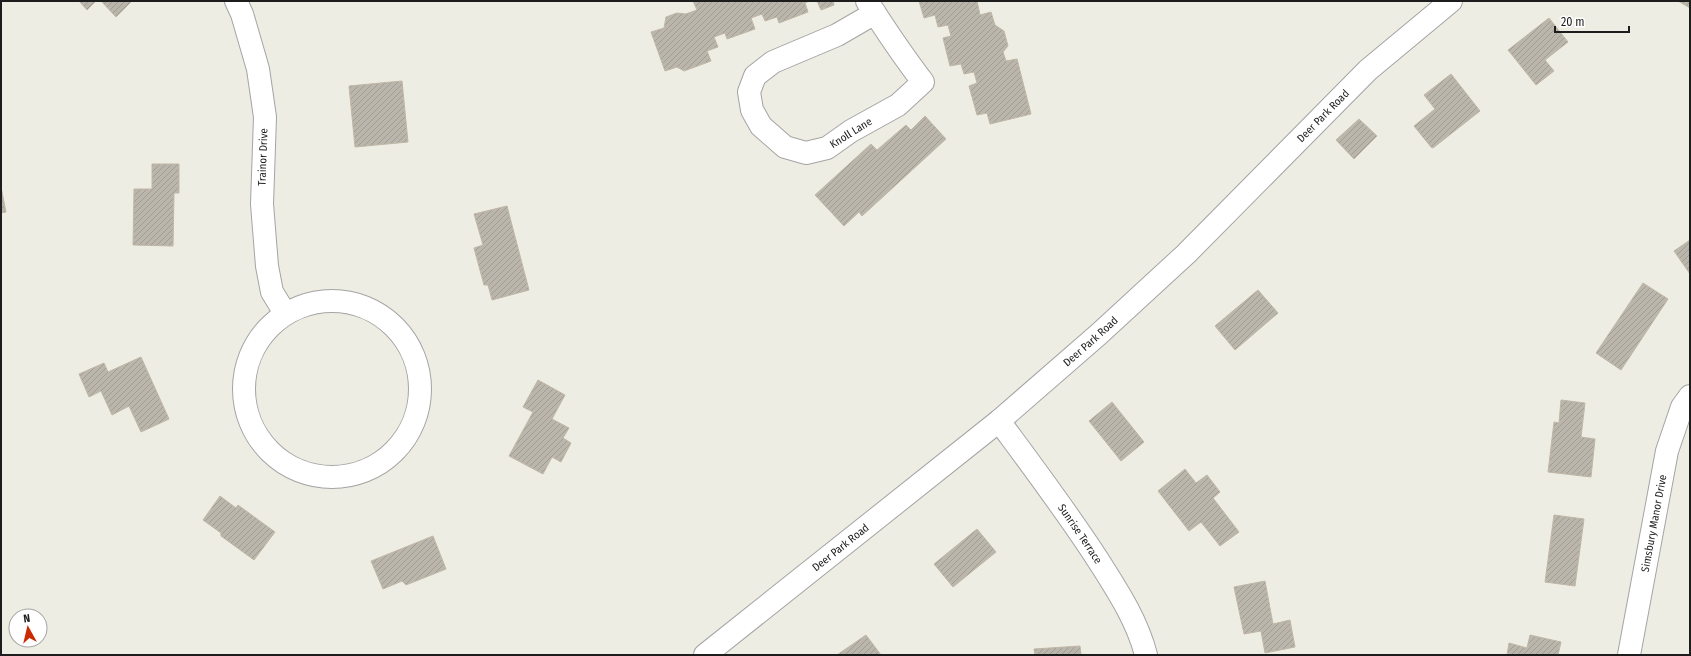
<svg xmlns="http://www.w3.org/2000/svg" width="1691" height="656" font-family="'Fira Sans Condensed',sans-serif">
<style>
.building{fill:url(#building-hatch);stroke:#c0b7a5}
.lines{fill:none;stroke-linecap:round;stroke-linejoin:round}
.minor-casing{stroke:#a4a4a4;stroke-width:24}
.minor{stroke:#fff;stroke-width:22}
.labels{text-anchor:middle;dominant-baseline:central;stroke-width:3;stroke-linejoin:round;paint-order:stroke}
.street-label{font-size:11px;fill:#1d1d1d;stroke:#fff}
</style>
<defs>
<pattern id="building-hatch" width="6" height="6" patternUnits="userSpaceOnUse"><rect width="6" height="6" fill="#bbb6ac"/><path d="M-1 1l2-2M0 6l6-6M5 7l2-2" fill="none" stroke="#a09c94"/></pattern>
</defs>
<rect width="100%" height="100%" fill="#eeede3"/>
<path class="building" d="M 79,1 L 96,1 L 87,10 Z
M 101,1 L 132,1 L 116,17 Z
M 693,1 L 809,1 L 805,3 L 808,12 L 779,23 L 777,17 L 765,21 L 762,14 L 751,18 L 755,29 L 727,39 L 725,33 L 714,37 L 718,47 L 707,51 L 711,61 L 684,71 L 677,67 L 665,71 L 651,32 L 664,28 L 666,17 L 677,13 L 686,14 L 697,10 Z
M 817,1 L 833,1 L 834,5 L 821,10 Z
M 919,1 L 977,1 L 980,15 L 991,12 L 995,25 L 1004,31 L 1008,46 L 1003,52 L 1006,61 L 1017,59 L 1031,114 L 990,124 L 987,113 L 977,115 L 969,86 L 977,83 L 974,72 L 964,74 L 961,64 L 950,66 L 943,38 L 951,36 L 948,25 L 938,27 L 935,15 L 924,18 Z
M 1678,1 L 1690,1 L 1690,8 Z
M 1549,18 L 1568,42 L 1545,60 L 1554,71 L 1536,85 L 1508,50 Z
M 1451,74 L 1480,111 L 1433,148 L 1431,147 L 1414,126 L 1435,109 L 1424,95 Z
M 402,81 L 408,142 L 355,147 L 349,86 Z
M 925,116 L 946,139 L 862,216 L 859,212 L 844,226 L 815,195 L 871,144 L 877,150 L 906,125 L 911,130 Z
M 1359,119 L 1377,136 L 1354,159 L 1336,140 Z
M 152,164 L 179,164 L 179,193 L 174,193 L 173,246 L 133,245 L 134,189 L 152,189 Z
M 1,187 L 6,212 L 1,213 Z
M 507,206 L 529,290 L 492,300 L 488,285 L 484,285 L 474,248 L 483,245 L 474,214 Z
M 1690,240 L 1690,274 L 1674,251 Z
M 1643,283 L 1668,299 L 1621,370 L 1596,353 Z
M 1258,290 L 1278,313 L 1235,350 L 1215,326 Z
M 141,357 L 169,419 L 141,432 L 129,406 L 112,415 L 101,391 L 89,397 L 79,374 L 104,363 L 108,372 Z
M 538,380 L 565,395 L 552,419 L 569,428 L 563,438 L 571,443 L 561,462 L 552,457 L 543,474 L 509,456 L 533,412 L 523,407 Z
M 1561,400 L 1585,403 L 1581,437 L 1595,439 L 1591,477 L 1548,472 L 1554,422 L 1559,423 Z
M 1112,402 L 1144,442 L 1121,461 L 1089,421 Z
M 1185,469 L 1196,483 L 1207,475 L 1220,492 L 1213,498 L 1239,532 L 1220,546 L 1201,522 L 1189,531 L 1158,491 Z
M 220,496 L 236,508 L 238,505 L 275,532 L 254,560 L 221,536 L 221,533 L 203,520 Z
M 1554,515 L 1584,519 L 1575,586 L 1545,582 Z
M 977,529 L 996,552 L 953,587 L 934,564 Z
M 433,536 L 446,569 L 406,585 L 402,581 L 383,589 L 371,561 Z
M 1265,581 L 1273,624 L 1290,620 L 1295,647 L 1265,653 L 1261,631 L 1244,634 L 1234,587 Z
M 866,635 L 881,655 L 837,655 Z
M 1530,635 L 1561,642 L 1558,655 L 1507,655 L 1509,643 L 1527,648 Z
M 1080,646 L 1081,655 L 1035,655 L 1034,649 Z"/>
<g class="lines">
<defs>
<g id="minor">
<path d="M 236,1 L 242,14 L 258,69 L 265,117 L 262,204 L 267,266 L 272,292 L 285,313"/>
<path d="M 867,1 C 885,29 903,56 923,82 L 898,105 L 851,131 L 827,148 L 806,153 L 785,147 L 761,126 L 752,110 L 749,92 L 755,76 L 773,62 L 837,35 L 875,13"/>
<circle cx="332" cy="389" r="88"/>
<path id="s1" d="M 999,421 C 1033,467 1067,512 1098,560 C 1117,590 1137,620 1146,655"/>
<path id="s2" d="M 705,655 L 999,421 L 1099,334 L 1186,254 L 1368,70 L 1451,1"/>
<path id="s3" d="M 1629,655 L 1667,451 L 1682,407 L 1690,396"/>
</g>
</defs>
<use href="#minor" class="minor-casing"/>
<use href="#minor" class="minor"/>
</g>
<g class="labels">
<g class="street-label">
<text stroke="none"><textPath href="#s2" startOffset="821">Deer Park Road</textPath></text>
<text transform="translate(851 133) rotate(-32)">Knoll Lane</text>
<text transform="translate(263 157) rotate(-88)">Trainor Drive</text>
<text stroke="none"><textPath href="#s2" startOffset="497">Deer Park Road</textPath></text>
<text stroke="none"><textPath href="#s3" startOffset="134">Simsbury Manor Drive</textPath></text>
<text stroke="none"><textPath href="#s1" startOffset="139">Sunrise Terrace</textPath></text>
<text stroke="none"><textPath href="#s2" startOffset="173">Deer Park Road</textPath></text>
</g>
</g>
<rect width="1691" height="656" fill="none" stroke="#1d1d1d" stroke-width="4"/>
<g transform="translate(28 628) rotate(352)"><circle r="19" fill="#ffffff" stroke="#a5a5a5"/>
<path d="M0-3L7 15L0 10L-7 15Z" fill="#ca2b00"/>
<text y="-6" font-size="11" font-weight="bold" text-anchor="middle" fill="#1d1d1d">N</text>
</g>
<path d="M1555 26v6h74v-6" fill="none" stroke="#1d1d1d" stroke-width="2"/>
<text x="1561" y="26" font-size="12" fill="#1d1d1d" stroke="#ffffff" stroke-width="3" paint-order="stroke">20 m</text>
</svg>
